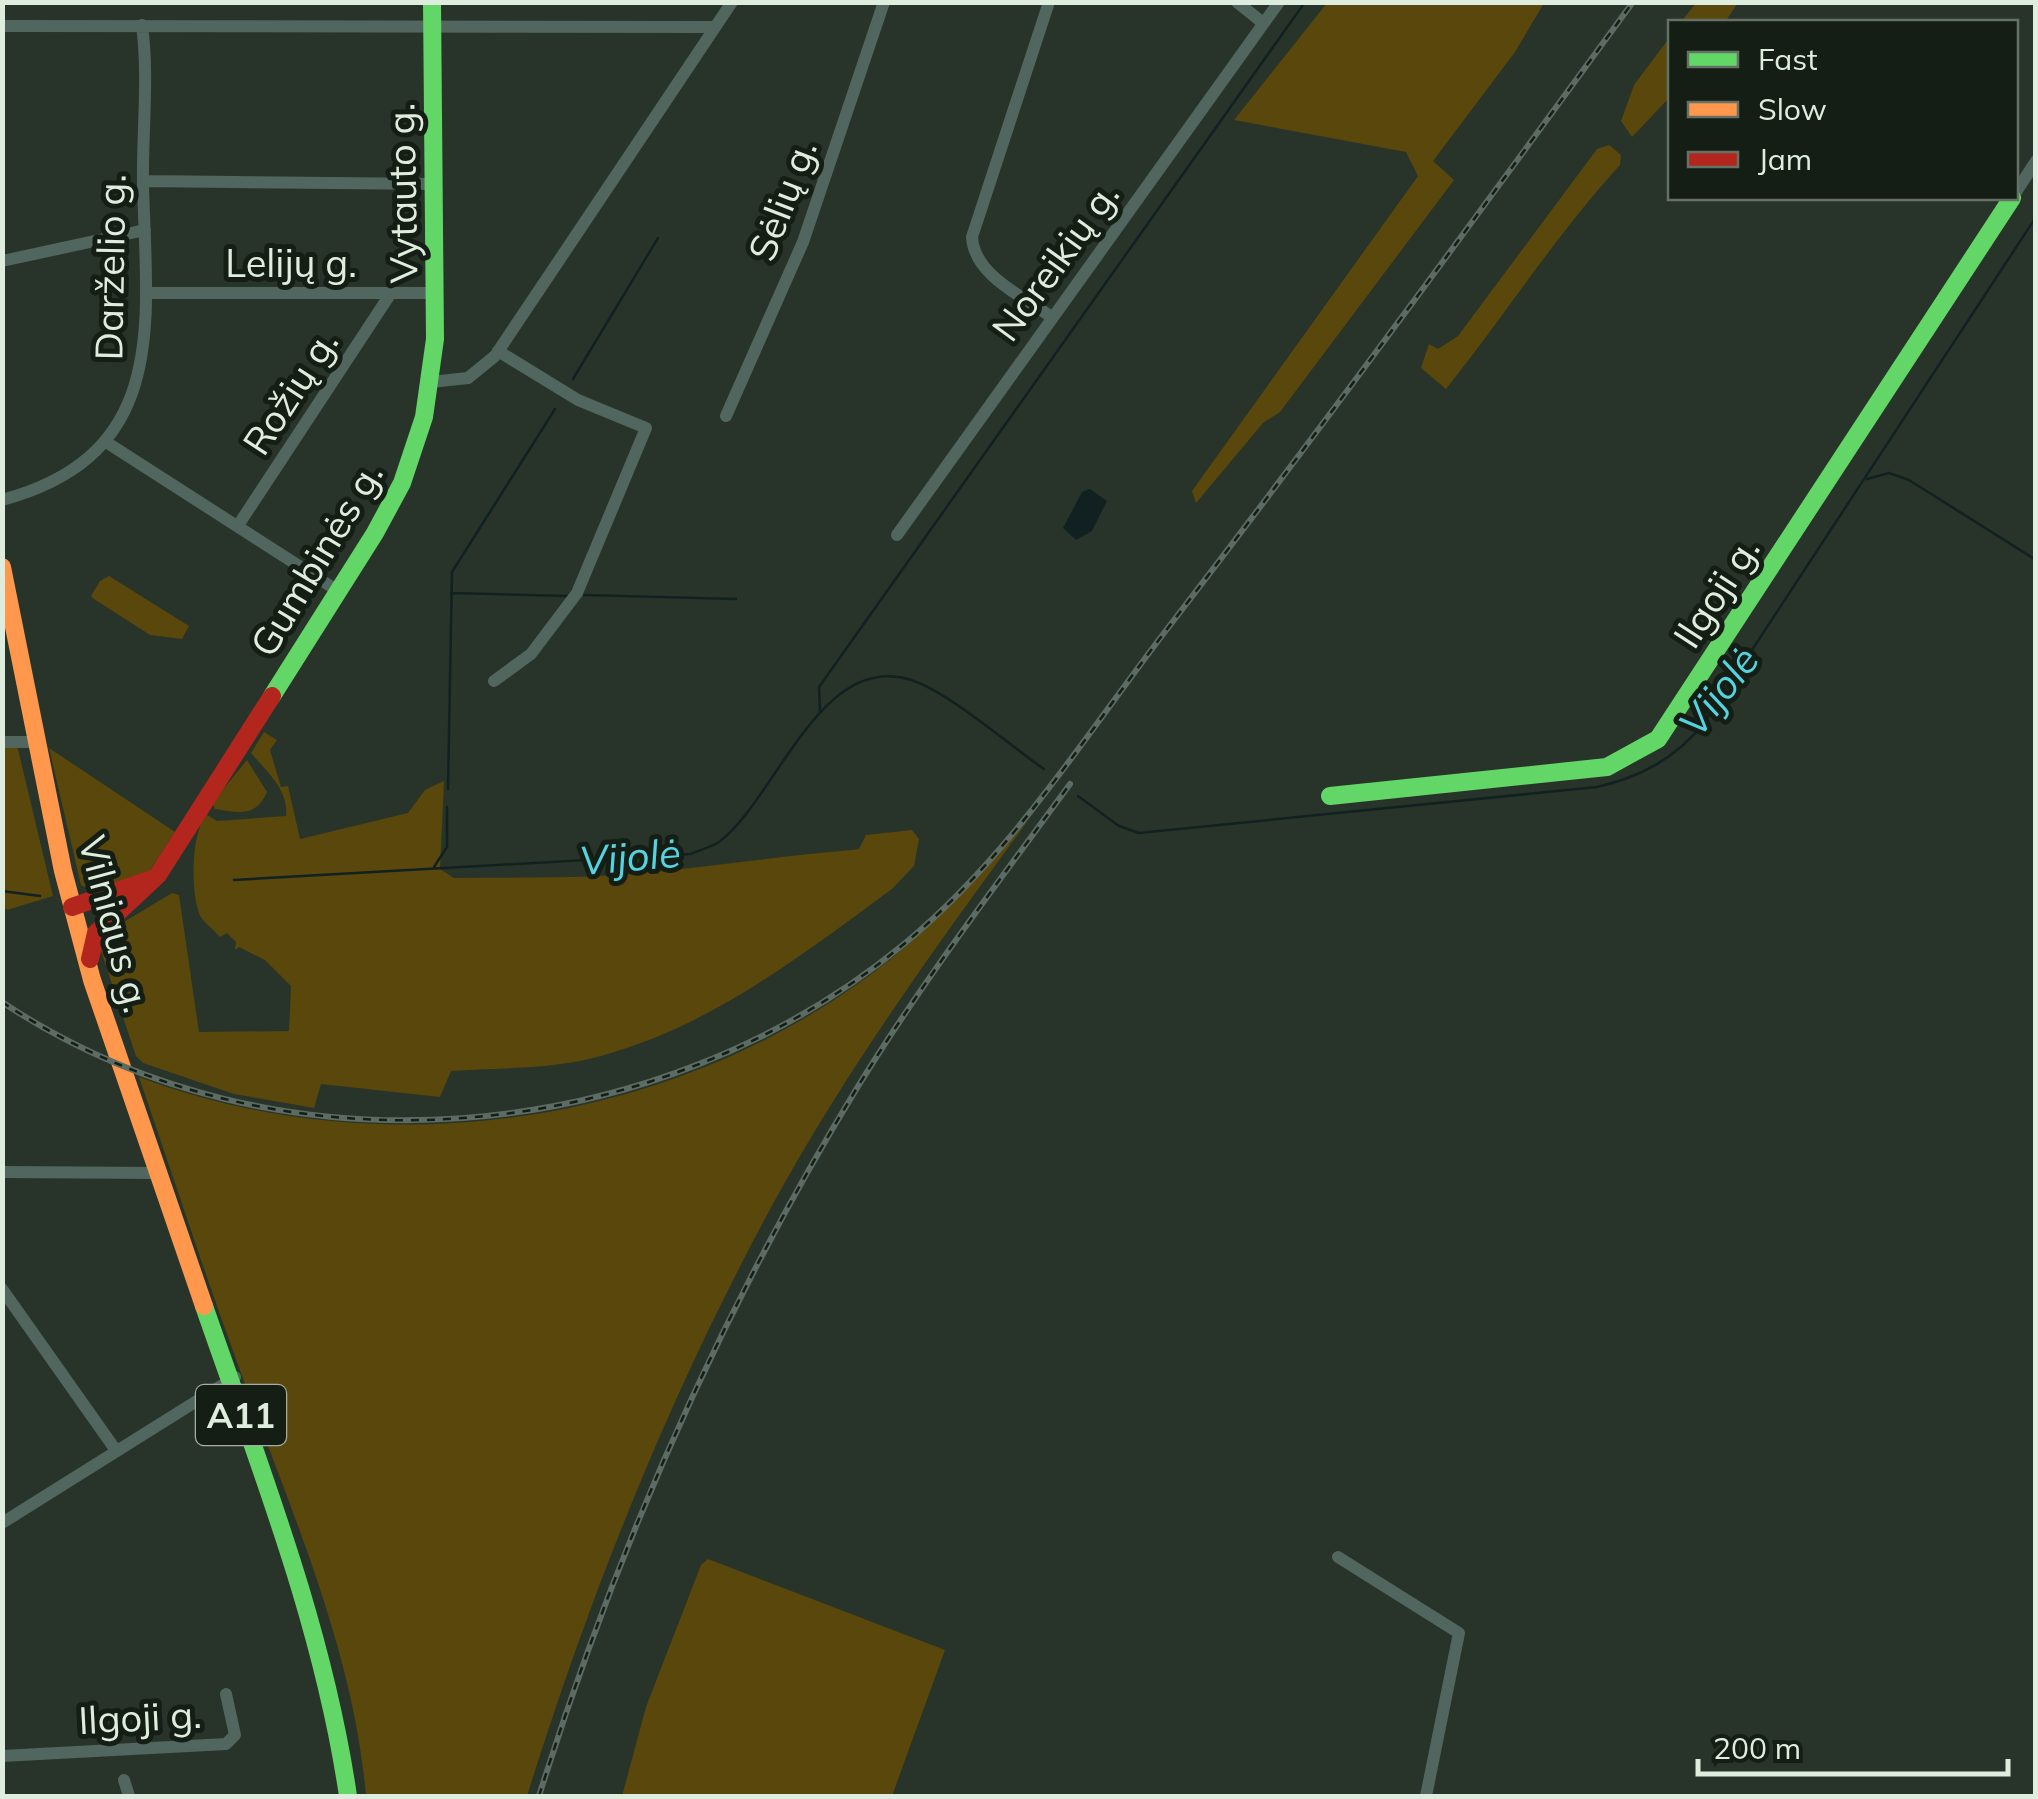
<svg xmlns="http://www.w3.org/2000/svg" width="2038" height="1799" font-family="Mulish,sans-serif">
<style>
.green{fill:#59470c}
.water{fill:#112122}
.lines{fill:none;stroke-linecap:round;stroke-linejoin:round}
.stream{stroke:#112122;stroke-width:2.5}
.street{stroke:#50665f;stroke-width:12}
.fast{stroke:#63d668;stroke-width:18}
.slow{stroke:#ff974d;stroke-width:18}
.jam{stroke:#b3261e;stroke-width:18}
.rail-casing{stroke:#5c6b64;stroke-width:6}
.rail{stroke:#141e14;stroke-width:2.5;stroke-dasharray:8;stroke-linecap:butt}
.labels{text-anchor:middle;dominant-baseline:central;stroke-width:10;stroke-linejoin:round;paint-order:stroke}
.shield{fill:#141e14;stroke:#a2afa2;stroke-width:2.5}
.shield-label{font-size:35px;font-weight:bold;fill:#dfeddf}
.street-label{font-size:38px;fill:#dfeddf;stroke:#141e14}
.water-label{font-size:40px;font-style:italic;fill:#55d3e0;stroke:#141e14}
</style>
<rect width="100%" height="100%" fill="#283429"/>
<path class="green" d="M 1327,3 L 1544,3 L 1515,52 L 1433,161 L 1454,180 L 1280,412 L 1263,423 L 1196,503 L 1192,491 L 1418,176 L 1406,152 L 1234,120 Z
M 1696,3 L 1696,2 L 1738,3 L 1725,22 L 1681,22 Z
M 1670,37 L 1670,97 L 1632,137 L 1621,121 L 1634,85 Z
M 1609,145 L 1621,155 L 1620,165 C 1556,235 1505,315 1446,389 L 1421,368 L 1429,344 L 1438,349 L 1458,336 L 1597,149 Z
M 109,576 L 189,626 L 182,639 L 150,635 L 94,599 L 91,596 L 100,581 Z
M 264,732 L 277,740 L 270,750 L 281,787 L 288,786 L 300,839 L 408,813 L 425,790 L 444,781 L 440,869 L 454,878 C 512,877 572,879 630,874 C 705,868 777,856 852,850 L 859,849 L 866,835 L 912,830 L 919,839 L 914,866 L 892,889 C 795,960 700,1035 580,1061 C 539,1069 493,1068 451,1071 L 440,1097 L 321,1084 L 314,1108 L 234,1094 L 143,1063 L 136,1056 L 101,951 L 109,931 L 172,893 L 179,895 L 199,1032 L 289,1031 L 291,986 L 265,960 L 239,947 L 235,950 L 236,942 L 227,933 L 220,937 C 215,931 207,925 202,919 C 190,901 190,831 207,815 L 217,821 L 286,816 C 289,790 267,772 251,753 Z
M 3,742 L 17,745 L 53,896 L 7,910 L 3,907 Z
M 49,748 L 175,832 L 147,875 L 95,893 L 81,885 Z
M 247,760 L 267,792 C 256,817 240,813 215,809 L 212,803 Z
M 1030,818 C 939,942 848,1067 774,1202 C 671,1391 591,1591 527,1796 L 366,1796 C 353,1648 291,1512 241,1373 C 205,1275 173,1176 139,1077 C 380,1168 669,1126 874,972 C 933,928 982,873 1030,818 Z
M 708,1559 L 945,1650 L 892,1796 L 622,1796 L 646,1707 L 701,1565 Z"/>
<path class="water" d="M 1090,489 L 1107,501 L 1092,531 L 1076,540 L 1063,528 L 1082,492 Z"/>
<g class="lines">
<path class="stream" d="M 573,379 L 658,238
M 1867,479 L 1889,473 L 1909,480 L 2036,560
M 451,593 L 567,596
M 584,595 L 736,599
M 820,711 L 819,687 L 1305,2
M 448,789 L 452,572 L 555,409
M 1078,796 L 1119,826 L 1139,833 L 1597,787 C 1641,777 1676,758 1704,723 L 2036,217
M 434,867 L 447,847 L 447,807
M 234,880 L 691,854 C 700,850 711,847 719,842 C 777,798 820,651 911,680 C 949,692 1009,745 1044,769
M 2,891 L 40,896"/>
<path class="street" d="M 1049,2 L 972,237 C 974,275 1022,296 1050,316
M 1237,2 L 1263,23
M 2,26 L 715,27
M 143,181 L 435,184
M 2016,192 L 2036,161
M 2,261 L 145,230
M 146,293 L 436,293
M 431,382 L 468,378 L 495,356 L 732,2
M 726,416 L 803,242 L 884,2
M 106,442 L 338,591
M 2,500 C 169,455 147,325 143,186 C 142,133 149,78 142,25
M 239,524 L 391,293
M 897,535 L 1279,2
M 494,681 L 531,654 L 577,593 L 646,428 L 578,400 L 498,351
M 2,742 L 36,742
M 2,1172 L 160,1173
M 2,1289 L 115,1449
M 2,1523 L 235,1377
M 1338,1557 L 1459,1633 L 1426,1796
M 2,1756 L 226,1744 L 235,1735 L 226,1694
M 124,1780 L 129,1796"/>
<path class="fast" d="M 272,696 L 375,533 L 402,483 L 424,417 L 435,339 L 432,2
M 1330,796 L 1607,767 L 1658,739 L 2012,198
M 204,1306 C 260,1468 323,1626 348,1796"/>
<path class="slow" d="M 2,567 L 63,871 L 92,980 L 204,1306"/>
<path class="jam" d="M 72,907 L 149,880
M 90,959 L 96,933 L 158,875 L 272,696"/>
<defs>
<path id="rail" d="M 2,1002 C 275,1184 655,1149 904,944 C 1013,854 1088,731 1174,620 C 1330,417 1481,210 1633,2
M 539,1796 C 617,1547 721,1311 857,1088 C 922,982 997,884 1070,784"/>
</defs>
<use href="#rail" class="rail-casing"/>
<use href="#rail" class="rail"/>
</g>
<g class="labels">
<rect class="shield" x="196" y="1385" width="90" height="60" rx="8"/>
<g class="shield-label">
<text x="241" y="1415">A11</text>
</g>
<g class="street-label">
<text transform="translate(402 193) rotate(-91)">Vytauto g.</text>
<text transform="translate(782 200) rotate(-69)">Sėlių g.</text>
<text transform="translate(1055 261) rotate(-54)">Noreikių g.</text>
<text x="291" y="263">Lelijų g.</text>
<text transform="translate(110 267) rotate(-89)">Darželio g.</text>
<text transform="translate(290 392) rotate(-57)">Rožių g.</text>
<text transform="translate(316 559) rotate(-59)">Gumbinės g.</text>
<text transform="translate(1716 592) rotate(-57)">Ilgoji g.</text>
<text transform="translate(115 924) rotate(75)">Vilniaus g.</text>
<text transform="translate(140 1717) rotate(-3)">Ilgoji g.</text>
</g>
<g class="water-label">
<text transform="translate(1718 691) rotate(-52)">Vijolė</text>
<text transform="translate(630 856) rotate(-5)">Vijolė</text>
</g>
</g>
<rect width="2038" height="1799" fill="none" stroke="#dfeddf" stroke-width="10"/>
<rect x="1668" y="20" width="350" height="180" fill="#141e14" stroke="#657165" stroke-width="2.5"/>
<rect x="1688" y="52" width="50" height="15" fill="#63d668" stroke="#657165" stroke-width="2.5"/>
<text x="1758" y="70" font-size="30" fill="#dfeddf">Fast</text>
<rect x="1688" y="102" width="50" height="15" fill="#ff974d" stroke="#657165" stroke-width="2.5"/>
<text x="1758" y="120" font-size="30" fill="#dfeddf">Slow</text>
<rect x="1688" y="152" width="50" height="15" fill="#b3261e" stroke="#657165" stroke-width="2.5"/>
<text x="1758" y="170" font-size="30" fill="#dfeddf">Jam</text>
<path d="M1698 1759v15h310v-15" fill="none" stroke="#dfeddf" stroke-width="5"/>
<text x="1713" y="1759" font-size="30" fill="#dfeddf" stroke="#141e14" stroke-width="8" paint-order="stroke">200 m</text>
</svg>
